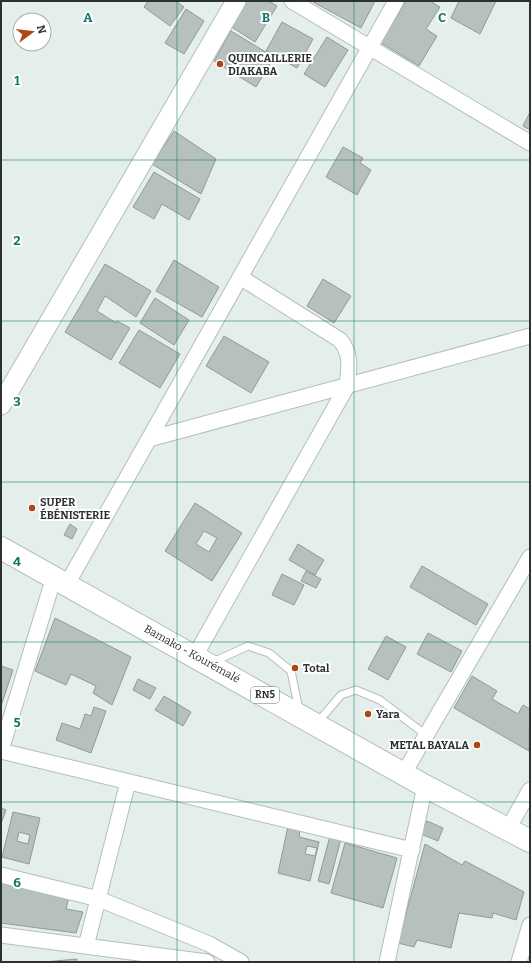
<svg xmlns="http://www.w3.org/2000/svg" width="531" height="963" font-family="Bitter,serif">
<style>
.building{fill:#b6c1bd;stroke:#909a96;fill-rule:evenodd}
.lines{fill:none;stroke-linecap:round;stroke-linejoin:round}
.service-casing{stroke:#b4bfba;stroke-width:9}
.minor-casing{stroke:#b4bfba;stroke-width:17}
.tertiary-casing{stroke:#b4bfba;stroke-width:21}
.trunk-casing{stroke:#b4bfba;stroke-width:24}
.service{stroke:#fff;stroke-width:7}
.minor{stroke:#fff;stroke-width:15}
.tertiary{stroke:#fff;stroke-width:19}
.trunk{stroke:#fff;stroke-width:22}
.grid{fill:none;stroke:#0f766e;stroke-width:1;stroke-opacity:0.55}
.poi-dot{fill:#ab4712;stroke:#fff;stroke-width:1.5}
.labels{text-anchor:middle;dominant-baseline:central;stroke-width:4;stroke-linejoin:round;paint-order:stroke}
.shield{fill:#fff;stroke:#6c706e;stroke-width:1}
.shield-label{font-size:10px;font-weight:bold;fill:#2d3230}
.poi-label{font-size:11px;font-weight:bold;fill:#2d3230;stroke:#fff;text-anchor:start}
.street-label{font-size:11px;fill:#2d3230;stroke:#fff}
.grid-label{font-size:13px;text-anchor:middle;font-weight:bold;fill:#0f766e;stroke:#fff;stroke-width:4;stroke-linejoin:round;paint-order:stroke}
</style>
<rect width="100%" height="100%" fill="#e4efeb"/>
<path class="building" d="M 148,1 L 176,1 L 184,7 L 170,26 L 144,7 Z
M 245,1 L 269,1 L 277,6 L 255,42 L 230,26 Z
M 314,1 L 375,1 L 361,28 L 313,2 Z
M 406,1 L 430,1 L 440,7 L 426,29 L 437,36 L 419,66 L 381,43 Z
M 459,1 L 496,1 L 480,34 L 451,18 Z
M 186,9 L 204,21 L 184,54 L 165,43 Z
M 282,22 L 313,39 L 297,68 L 266,51 Z
M 231,31 L 274,57 L 256,87 L 214,61 Z
M 327,37 L 348,50 L 325,87 L 304,74 Z
M 530,112 L 530,130 L 523,126 Z
M 174,131 L 216,159 L 201,194 L 152,164 Z
M 343,147 L 363,158 L 360,163 L 371,170 L 357,195 L 326,177 Z
M 154,172 L 200,199 L 189,220 L 162,204 L 154,219 L 133,207 Z
M 174,260 L 219,287 L 202,317 L 156,291 Z
M 105,264 L 151,291 L 136,317 L 105,296 L 97,311 L 116,323 L 117,321 L 130,328 L 111,360 L 65,332 Z
M 323,279 L 351,296 L 334,323 L 307,306 Z
M 155,298 L 189,320 L 174,345 L 140,323 Z
M 139,330 L 180,354 L 160,388 L 119,363 Z
M 224,336 L 269,362 L 251,393 L 206,366 Z
M 195,503 L 242,533 L 212,581 L 165,551 ZM 204,531 L 217,538 L 209,552 L 196,544 Z
M 70,524 L 77,529 L 72,539 L 64,535 Z
M 298,544 L 324,560 L 315,575 L 289,560 Z
M 422,566 L 488,604 L 476,625 L 410,587 Z
M 306,571 L 321,579 L 316,588 L 301,581 Z
M 282,574 L 304,585 L 294,605 L 272,595 Z
M 55,618 L 131,657 L 112,705 L 93,693 L 96,686 L 71,674 L 66,685 L 35,671 Z
M 428,633 L 462,651 L 451,672 L 417,654 Z
M 386,636 L 406,647 L 388,680 L 368,669 Z
M 1,666 L 13,670 L 1,706 Z
M 472,676 L 497,691 L 492,699 L 518,714 L 523,705 L 530,709 L 529,751 L 454,708 Z
M 138,679 L 156,688 L 150,699 L 133,690 Z
M 164,696 L 191,712 L 183,726 L 155,710 Z
M 94,707 L 106,711 L 91,753 L 56,740 L 62,723 L 80,729 L 85,714 L 91,716 Z
M 1,808 L 6,810 L 2,821 L 1,821 Z
M 13,812 L 40,818 L 29,864 L 2,857 ZM 19,832 L 30,835 L 28,844 L 17,841 Z
M 427,821 L 443,828 L 438,841 L 421,834 Z
M 288,826 L 300,829 L 299,837 L 319,842 L 310,881 L 278,873 ZM 307,846 L 317,848 L 315,856 L 305,854 Z
M 330,836 L 341,839 L 329,884 L 318,881 Z
M 345,843 L 397,858 L 383,908 L 331,893 Z
M 425,844 L 462,865 L 465,861 L 524,892 L 516,920 L 493,913 L 492,918 L 459,913 L 451,948 L 417,940 L 414,947 L 398,943 Z
M 1,883 L 69,897 L 66,909 L 83,912 L 76,933 L 1,923 Z
M 77,959 L 77,962 L 44,962 Z"/>
<g class="lines">
<defs>
<path id="service" d="M 213,662 L 248,646 L 269,653 L 291,671 L 299,710
M 318,722 L 341,695 L 356,690 L 380,700 L 426,735"/>
<path id="minor" d="M 292,1 L 530,143
M 149,439 L 530,336
M 67,584 L 396,1
M 195,656 L 347,386 C 349,368 352,354 340,340 L 240,277
M 1,750 L 54,577
M 1,751 L 412,850
M 404,773 L 530,557
M 508,829 L 530,790
M 1,875 L 99,899 L 209,944 L 241,962
M 1,935 L 207,962
M 86,946 L 128,782
M 387,962 L 425,786
M 519,962 L 530,925"/>
<path id="tertiary" d="M 1,405 L 236,1"/>
<path id="trunk" d="M 1,548 L 425,786 L 530,841"/>
</defs>
<use href="#service" class="service-casing"/>
<use href="#minor" class="minor-casing"/>
<use href="#tertiary" class="tertiary-casing"/>
<use href="#trunk" class="trunk-casing"/>
<use href="#service" class="service"/>
<use href="#minor" class="minor"/>
<use href="#tertiary" class="tertiary"/>
<use href="#trunk" class="trunk"/>
</g>
<path class="grid" d="M 177,1 L 177,962M 354,1 L 354,962M 1,160 L 530,160M 1,321 L 530,321M 1,482 L 530,482M 1,642 L 530,642M 1,802 L 530,802"/>
<g class="poi-dot">
<circle cx="220" cy="64" r="4"/>
<circle cx="32" cy="508" r="4"/>
<circle cx="295" cy="668" r="4"/>
<circle cx="368" cy="714" r="4"/>
<circle cx="477" cy="745" r="4"/>
</g>
<g class="labels">
<rect class="shield" x="251" y="687" width="28" height="16" rx="3"/>
<g class="shield-label">
<text x="265" y="695">RN5</text>
</g>
<g class="poi-label">
<text x="228" y="58">QUINCAILLERIE<tspan x="228" dy="13">DIAKABA</tspan></text>
<text x="40" y="502">SUPER<tspan x="40" dy="13">ÉBÉNISTERIE</tspan></text>
<text x="303" y="668">Total</text>
<text x="376" y="714">Yara</text>
<text x="469" y="745" text-anchor="end">METAL BAYALA</text>
</g>
<g class="street-label">
<text transform="translate(192 654) rotate(29)">Bamako - Kourémalé</text>
</g>
</g>
<g class="grid-label">
<text x="88" y="22">A</text>
<text x="266" y="22">B</text>
<text x="442" y="22">C</text>
<text x="17" y="85">1</text>
<text x="17" y="245">2</text>
<text x="17" y="406">3</text>
<text x="17" y="566">4</text>
<text x="17" y="727">5</text>
<text x="17" y="887">6</text>
</g>
<rect width="531" height="963" fill="none" stroke="#2d3230" stroke-width="4"/>
<g transform="translate(32 32) rotate(75)"><circle r="19" fill="#ffffff" stroke="#abadac"/>
<path d="M0-3L7 15L0 10L-7 15Z" fill="#ab4712"/>
<text y="-6" font-size="11" font-weight="bold" text-anchor="middle" fill="#2d3230">N</text>
</g>
</svg>
